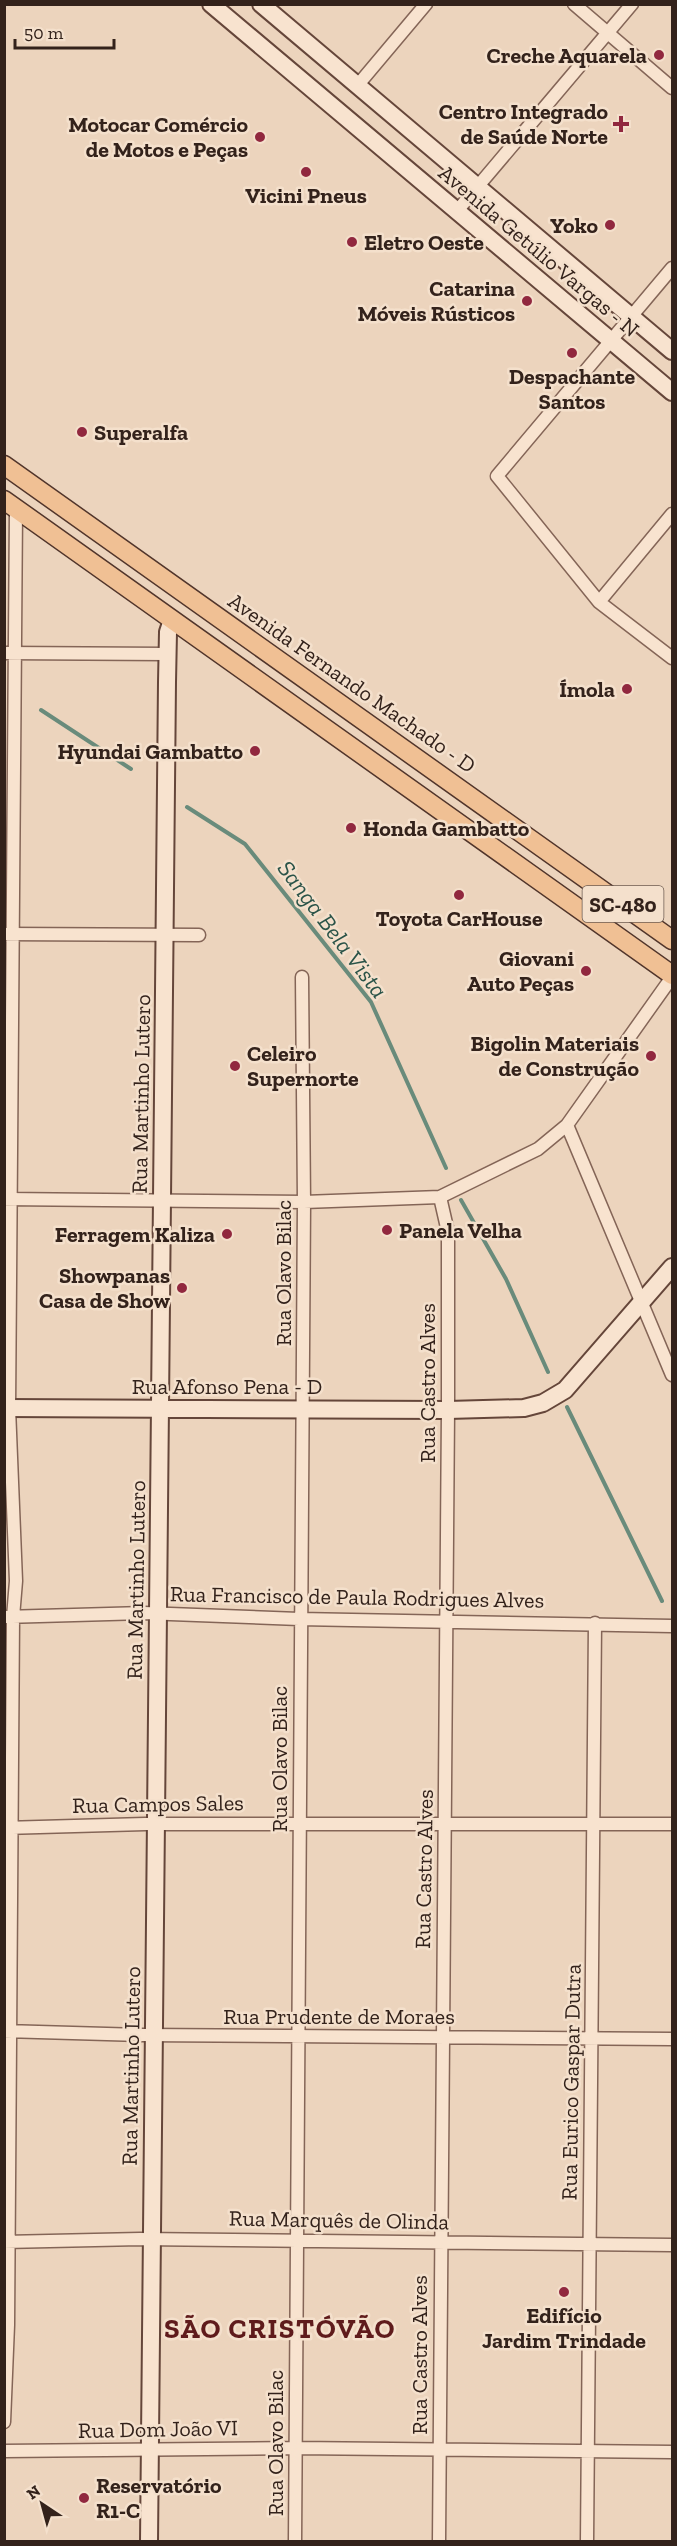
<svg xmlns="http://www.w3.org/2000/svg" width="677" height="2546" font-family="'Zilla Slab',serif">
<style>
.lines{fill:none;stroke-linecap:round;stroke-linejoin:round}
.stream{stroke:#698b7b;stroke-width:4}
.street-casing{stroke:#846557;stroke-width:15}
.secondary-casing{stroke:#65463a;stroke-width:20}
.primary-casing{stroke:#51352b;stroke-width:21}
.street{stroke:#f8e3cf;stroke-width:12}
.secondary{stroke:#f8e3cf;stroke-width:16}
.primary{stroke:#f0c094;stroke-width:18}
.poi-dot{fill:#91283f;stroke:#f4e0cc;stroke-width:2}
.labels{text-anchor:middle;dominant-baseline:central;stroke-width:5;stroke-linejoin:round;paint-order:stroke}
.shield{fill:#f4e0cc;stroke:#6d5b50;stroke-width:1.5}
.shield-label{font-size:21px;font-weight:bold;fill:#33221b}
.poi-label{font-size:22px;font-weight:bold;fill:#33221b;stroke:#f4e0cc;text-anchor:end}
.street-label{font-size:22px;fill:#33221b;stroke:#f4e0cc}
.water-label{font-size:24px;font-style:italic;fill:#2a5348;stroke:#f4e0cc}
.district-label{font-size:28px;font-weight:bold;letter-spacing:1.5px;fill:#5f1b1c;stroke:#f4e0cc}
</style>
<rect width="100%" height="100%" fill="#ecd4bd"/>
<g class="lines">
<path class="stream" d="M 41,710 L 131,769
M 187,807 L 245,844 L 371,1002 L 446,1168
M 461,1200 L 506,1279 L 548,1372
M 567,1407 L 662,1601"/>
<defs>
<path id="street" d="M 574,4 L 672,88
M 357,86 L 426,4
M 457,211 L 632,4
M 672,268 L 497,476 L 599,602 L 672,658
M 599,602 L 672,514
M 4,653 L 167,654
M 4,934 L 199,935
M 567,1125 L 672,1375
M 4,1199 L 304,1202 L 440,1197 L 538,1149 L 567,1125 L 672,977
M 4,1617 L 144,1613 L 299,1619 L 672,1626
M 4,1828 L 145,1824 L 672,1824
M 4,2031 L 141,2035 L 672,2039
M 4,2242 L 140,2239 L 672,2245
M 4,2422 L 8,2325 L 13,1617 L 16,1581 L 9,1408 L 16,509
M 4,2451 L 296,2448 L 672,2452
M 295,2542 L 304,1202 L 302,977
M 439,2542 L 448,1410 L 448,1232 L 440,1197
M 587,2542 L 595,1623"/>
<path id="secondary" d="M 211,4 L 672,392
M 261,4 L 672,351
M 4,1408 L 448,1410 L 524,1408 L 543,1403 L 565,1390 L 672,1267
M 149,2542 L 167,682 L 168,632 L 172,620"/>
<path id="primary" d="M 4,465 L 672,940
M 4,500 L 672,975"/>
</defs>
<use href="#street" class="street-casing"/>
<use href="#secondary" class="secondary-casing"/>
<use href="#primary" class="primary-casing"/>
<use href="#street" class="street"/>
<use href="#secondary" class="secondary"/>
<use href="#primary" class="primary"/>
</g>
<g class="poi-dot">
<circle cx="659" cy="55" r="6"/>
<path d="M618 115h6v6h6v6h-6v6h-6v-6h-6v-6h6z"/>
<circle cx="260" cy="137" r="6"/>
<circle cx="306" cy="172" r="6"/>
<circle cx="610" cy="225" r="6"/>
<circle cx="352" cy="242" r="6"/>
<circle cx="527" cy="301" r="6"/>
<circle cx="572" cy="353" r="6"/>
<circle cx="82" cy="432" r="6"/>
<circle cx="627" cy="689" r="6"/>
<circle cx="255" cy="751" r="6"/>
<circle cx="351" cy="828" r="6"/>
<circle cx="459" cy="895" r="6"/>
<circle cx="586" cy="971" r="6"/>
<circle cx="651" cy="1056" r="6"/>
<circle cx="235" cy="1066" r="6"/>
<circle cx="387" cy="1230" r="6"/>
<circle cx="227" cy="1234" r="6"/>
<circle cx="182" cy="1288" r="6"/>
<circle cx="564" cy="2292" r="6"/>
<circle cx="84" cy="2498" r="6"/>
</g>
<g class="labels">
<rect class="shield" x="582.5" y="886" width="81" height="36" rx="4.5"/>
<g class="shield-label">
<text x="623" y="904">SC-480</text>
</g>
<g class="poi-label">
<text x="647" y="55">Creche Aquarela</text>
<text x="608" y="111">Centro Integrado<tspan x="608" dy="25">de Saúde Norte</tspan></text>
<text x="248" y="124">Motocar Comércio<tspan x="248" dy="25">de Motos e Peças</tspan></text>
<text x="306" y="195" text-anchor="middle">Vicini Pneus</text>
<text x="598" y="225">Yoko</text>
<text x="364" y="242" text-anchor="start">Eletro Oeste</text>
<text x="515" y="288">Catarina<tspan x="515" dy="25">Móveis Rústicos</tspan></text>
<text x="572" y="376" text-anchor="middle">Despachante<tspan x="572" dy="25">Santos</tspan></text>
<text x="94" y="432" text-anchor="start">Superalfa</text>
<text x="615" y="689">Ímola</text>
<text x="243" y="751">Hyundai Gambatto</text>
<text x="363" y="828" text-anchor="start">Honda Gambatto</text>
<text x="459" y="918" text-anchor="middle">Toyota CarHouse</text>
<text x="574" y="958">Giovani<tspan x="574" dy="25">Auto Peças</tspan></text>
<text x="639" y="1043">Bigolin Materiais<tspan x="639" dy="25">de Construção</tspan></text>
<text x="247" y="1053" text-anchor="start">Celeiro<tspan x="247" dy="25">Supernorte</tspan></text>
<text x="399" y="1230" text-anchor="start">Panela Velha</text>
<text x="215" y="1234">Ferragem Kaliza</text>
<text x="170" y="1275">Showpanas<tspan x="170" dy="25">Casa de Show</tspan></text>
<text x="564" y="2315" text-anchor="middle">Edifício<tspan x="564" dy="25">Jardim Trindade</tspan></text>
<text x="96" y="2485" text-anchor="start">Reservatório<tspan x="96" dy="25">R1-C</tspan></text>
</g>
<g class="street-label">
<text transform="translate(539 251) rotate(40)">Avenida Getúlio Vargas - N</text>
<text transform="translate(352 683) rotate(35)">Avenida Fernando Machado - D</text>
<text transform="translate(141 1094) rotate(-89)">Rua Martinho Lutero</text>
<text transform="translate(283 1273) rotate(-90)">Rua Olavo Bilac</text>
<text transform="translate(427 1383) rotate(-90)">Rua Castro Alves</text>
<text x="227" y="1386">Rua Afonso Pena - D</text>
<text transform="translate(136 1580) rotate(-89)">Rua Martinho Lutero</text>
<text transform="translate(357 1597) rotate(1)">Rua Francisco de Paula Rodrigues Alves</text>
<text transform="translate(279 1759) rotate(-90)">Rua Olavo Bilac</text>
<text transform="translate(158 1804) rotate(-1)">Rua Campos Sales</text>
<text transform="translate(424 1869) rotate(-89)">Rua Castro Alves</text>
<text x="339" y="2016">Rua Prudente de Moraes</text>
<text transform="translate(131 2066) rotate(-89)">Rua Martinho Lutero</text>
<text transform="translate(571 2082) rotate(-89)">Rua Eurico Gaspar Dutra</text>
<text transform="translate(339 2220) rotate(1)">Rua Marquês de Olinda</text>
<text transform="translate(419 2355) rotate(-90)">Rua Castro Alves</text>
<text transform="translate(158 2429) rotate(-1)">Rua Dom João VI</text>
<text transform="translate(275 2443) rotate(-90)">Rua Olavo Bilac</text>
</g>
<g class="water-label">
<text transform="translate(333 929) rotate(53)">Sanga Bela Vista</text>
</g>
<g class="district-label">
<text x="280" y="2328">SÃO CRISTÓVÃO</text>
</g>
</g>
<rect width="677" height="2546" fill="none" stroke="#33221b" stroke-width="12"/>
<g transform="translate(42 2504) rotate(324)" stroke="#f4e0cc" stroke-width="4.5" paint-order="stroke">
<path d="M0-4.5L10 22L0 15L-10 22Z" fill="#33221b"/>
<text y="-9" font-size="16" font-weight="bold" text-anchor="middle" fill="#33221b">N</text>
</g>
<path d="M15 39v9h99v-9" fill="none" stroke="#33221b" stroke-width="3"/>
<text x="24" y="39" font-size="18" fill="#33221b" stroke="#f4e0cc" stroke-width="4.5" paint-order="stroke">50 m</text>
</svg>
